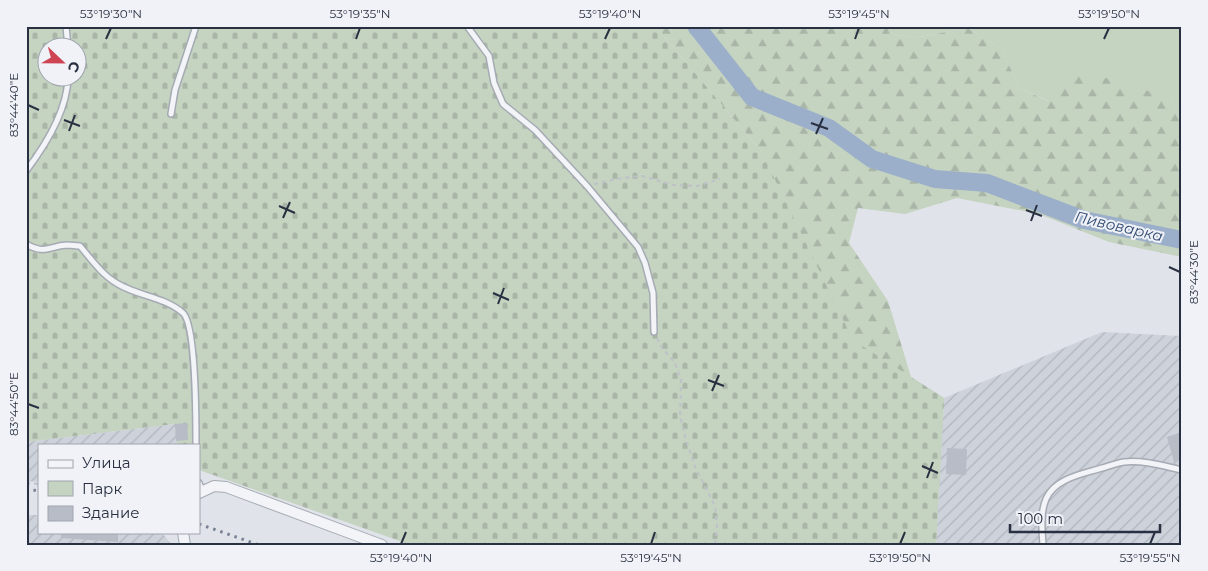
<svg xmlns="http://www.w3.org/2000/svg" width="1208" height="571" font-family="Montserrat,sans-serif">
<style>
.industrial{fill:url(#industrial-furrows)}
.green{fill:#c5d3c1}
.forest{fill:url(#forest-firs)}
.cemetery{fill:url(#cemetery-stones);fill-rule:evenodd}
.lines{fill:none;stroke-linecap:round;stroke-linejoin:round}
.river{stroke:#9bafca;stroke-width:18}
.building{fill:#b7bcc6}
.lane-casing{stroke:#a5aab3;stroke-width:8}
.street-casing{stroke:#a5aab3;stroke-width:12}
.path{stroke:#bec1c8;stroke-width:2;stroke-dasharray:4 4;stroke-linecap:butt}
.lane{stroke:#f3f4f7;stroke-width:5}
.street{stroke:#f3f4f7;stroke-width:10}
.rail{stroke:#798293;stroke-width:3;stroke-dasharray:2.5 5;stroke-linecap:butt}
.ticks{fill:none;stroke:#283041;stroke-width:2}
.labels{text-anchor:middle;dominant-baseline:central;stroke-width:4;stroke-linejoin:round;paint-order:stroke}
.water-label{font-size:15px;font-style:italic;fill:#324d75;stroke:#f0f2f7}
.neatline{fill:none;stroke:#283041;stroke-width:2}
.ticks-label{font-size:12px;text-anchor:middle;fill:#283041}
</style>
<defs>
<pattern id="industrial-furrows" width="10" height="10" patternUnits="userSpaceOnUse" patternTransform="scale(1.25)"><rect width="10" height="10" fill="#ced2db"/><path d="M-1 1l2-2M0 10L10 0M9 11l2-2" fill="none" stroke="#b1b5bd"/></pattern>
<pattern id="forest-firs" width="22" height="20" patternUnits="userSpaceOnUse" patternTransform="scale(1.25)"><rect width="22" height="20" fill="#c5d3c1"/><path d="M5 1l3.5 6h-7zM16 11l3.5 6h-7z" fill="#a9b5a7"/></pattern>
<pattern id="cemetery-stones" width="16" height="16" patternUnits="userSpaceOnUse" patternTransform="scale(1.25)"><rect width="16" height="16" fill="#c5d3c1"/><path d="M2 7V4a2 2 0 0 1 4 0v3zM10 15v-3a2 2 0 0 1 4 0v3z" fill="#a9b5a7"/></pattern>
</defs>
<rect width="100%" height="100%" fill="#e0e3e9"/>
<path class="industrial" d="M 1102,332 L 1182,336 L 1182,545 L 936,545 L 944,398 Z
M 175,424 L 176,440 L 178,445 L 39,445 L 39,482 L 26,481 L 26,442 Z
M 26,515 L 39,515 L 39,532 L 157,532 L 163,534 L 172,545 L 26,545 Z"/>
<path class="green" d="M 888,26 L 1182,26 L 1182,119 L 1171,98 L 1049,101 L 1019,88 L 1002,49 L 967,28 L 914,38 L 889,33 Z"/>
<path class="forest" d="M 655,26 L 888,26 L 889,33 L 914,38 L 967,28 L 1002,49 L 1019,88 L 1048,101 L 1080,70 L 1171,98 L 1182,119 L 1182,257 L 1109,242 L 1039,214 L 957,198 L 905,214 L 858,208 L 849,243 L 888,301 L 911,377 L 944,398 L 936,545 L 411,545 L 345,520 L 362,485 L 761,151 Z"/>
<path class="cemetery" d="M 26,26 L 655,26 L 761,151 L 853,340 L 944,398 L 936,545 L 411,545 L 199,470 L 199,445 L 178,445 L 176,441 L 175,424 L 26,442 ZM 48,48 L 78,48 L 78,78 L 48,78 Z"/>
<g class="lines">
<path class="river" d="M 696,26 L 752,97 L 829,128 L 872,159 L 935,179 L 987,183 L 1084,220 L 1182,240"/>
</g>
<path class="building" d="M 187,423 L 188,440 L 176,441 L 175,424 Z
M 1182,432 L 1182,459 L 1174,462 L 1167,437 Z
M 947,448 L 967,449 L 966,475 L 946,474 Z
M 61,532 L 118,532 L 118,542 L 61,538 Z"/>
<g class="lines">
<defs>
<path id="lane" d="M 66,26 L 68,48
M 467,26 L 489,56 L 494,83 L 503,104 L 535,130 L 587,186 L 638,247 L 645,263 L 653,293 L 654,332
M 171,114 L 175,90 L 196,26
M 26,171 C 45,146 67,110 68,78
M 26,244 C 45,255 49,246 67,245 C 71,245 76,246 80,246 C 91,259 102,275 118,284 C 138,296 165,297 183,313 C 196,325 196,424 196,445
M 199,483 L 202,490
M 1043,545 C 1042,530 1040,513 1046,499 C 1055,478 1083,474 1102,468 C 1109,466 1117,463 1124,462 C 1144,460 1163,466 1182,470"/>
<path id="street" d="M 199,493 L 214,486 L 226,487 L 382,545
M 183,532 L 185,545"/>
</defs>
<use href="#lane" class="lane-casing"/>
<use href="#street" class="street-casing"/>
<path class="path" d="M 594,184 L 622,178 L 642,176 L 673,185 L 697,186 L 720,179
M 657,338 L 662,348 L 675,363 L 681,380 L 680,416 L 686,440 L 696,469 L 715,506 L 717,525 L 715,545
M 26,483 L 39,484"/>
<use href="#lane" class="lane"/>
<use href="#street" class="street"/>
<path class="rail" d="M 26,489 L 39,491
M 199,524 L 259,545"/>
</g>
<path class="ticks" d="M 106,39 L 111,28M 356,39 L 360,28M 605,39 L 610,28M 855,39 L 859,28M 1104,39 L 1109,28M 28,105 L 39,110M 64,120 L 80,126M 811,123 L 828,129M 69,131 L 75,115M 816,134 L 823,118M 279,206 L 295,213M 1026,210 L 1042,216M 283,218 L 290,202M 1031,221 L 1037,205M 1169,267 L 1180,272M 493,293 L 509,300M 498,304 L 504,288M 708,380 L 724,386M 712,391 L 719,375M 28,404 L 39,408M 922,466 L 938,473M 927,478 L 933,462M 401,544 L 406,532M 651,544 L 655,532M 900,544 L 905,532M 1150,544 L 1155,532"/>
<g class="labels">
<g class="water-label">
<text transform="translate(1119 226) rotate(13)">Пивоварка</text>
</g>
</g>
<rect width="1208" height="571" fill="none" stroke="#f0f2f7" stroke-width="55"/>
<rect x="38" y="444" width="162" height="90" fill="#f0f2f7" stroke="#a0a4ae"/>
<rect x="48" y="460" width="25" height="8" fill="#f3f4f7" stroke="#a0a4ae"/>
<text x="82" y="468" font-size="15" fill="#283041">Улица</text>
<rect x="48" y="481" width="25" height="15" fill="#c5d3c1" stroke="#a0a4ae"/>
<text x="82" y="494" font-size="15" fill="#283041">Парк</text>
<rect x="48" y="506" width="25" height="15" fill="#b7bcc6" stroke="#a0a4ae"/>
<text x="82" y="518" font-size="15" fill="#283041">Здание</text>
<g transform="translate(62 62) rotate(112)"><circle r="24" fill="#f0f2f7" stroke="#a0a4ae"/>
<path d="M0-4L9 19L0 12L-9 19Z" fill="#cf4452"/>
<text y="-8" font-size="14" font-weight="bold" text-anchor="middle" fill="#283041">С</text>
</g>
<path d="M1010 524v8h150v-8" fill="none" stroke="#283041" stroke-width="2.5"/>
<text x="1018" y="524" font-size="15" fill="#283041" stroke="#f0f2f7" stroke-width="4" paint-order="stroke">100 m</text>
<rect x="28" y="28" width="1152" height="516" class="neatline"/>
<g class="ticks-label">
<text x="111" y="18">53°19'30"N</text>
<text x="360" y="18">53°19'35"N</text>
<text x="610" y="18">53°19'40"N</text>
<text x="859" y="18">53°19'45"N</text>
<text x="1109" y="18">53°19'50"N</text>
<text transform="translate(14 105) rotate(-90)" y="4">83°44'40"E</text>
<text transform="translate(1194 272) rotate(-90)" y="4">83°44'30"E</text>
<text transform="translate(14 404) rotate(-90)" y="4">83°44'50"E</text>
<text x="401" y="562">53°19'40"N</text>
<text x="651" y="562">53°19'45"N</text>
<text x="900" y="562">53°19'50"N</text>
<text x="1150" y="562">53°19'55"N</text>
</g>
</svg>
